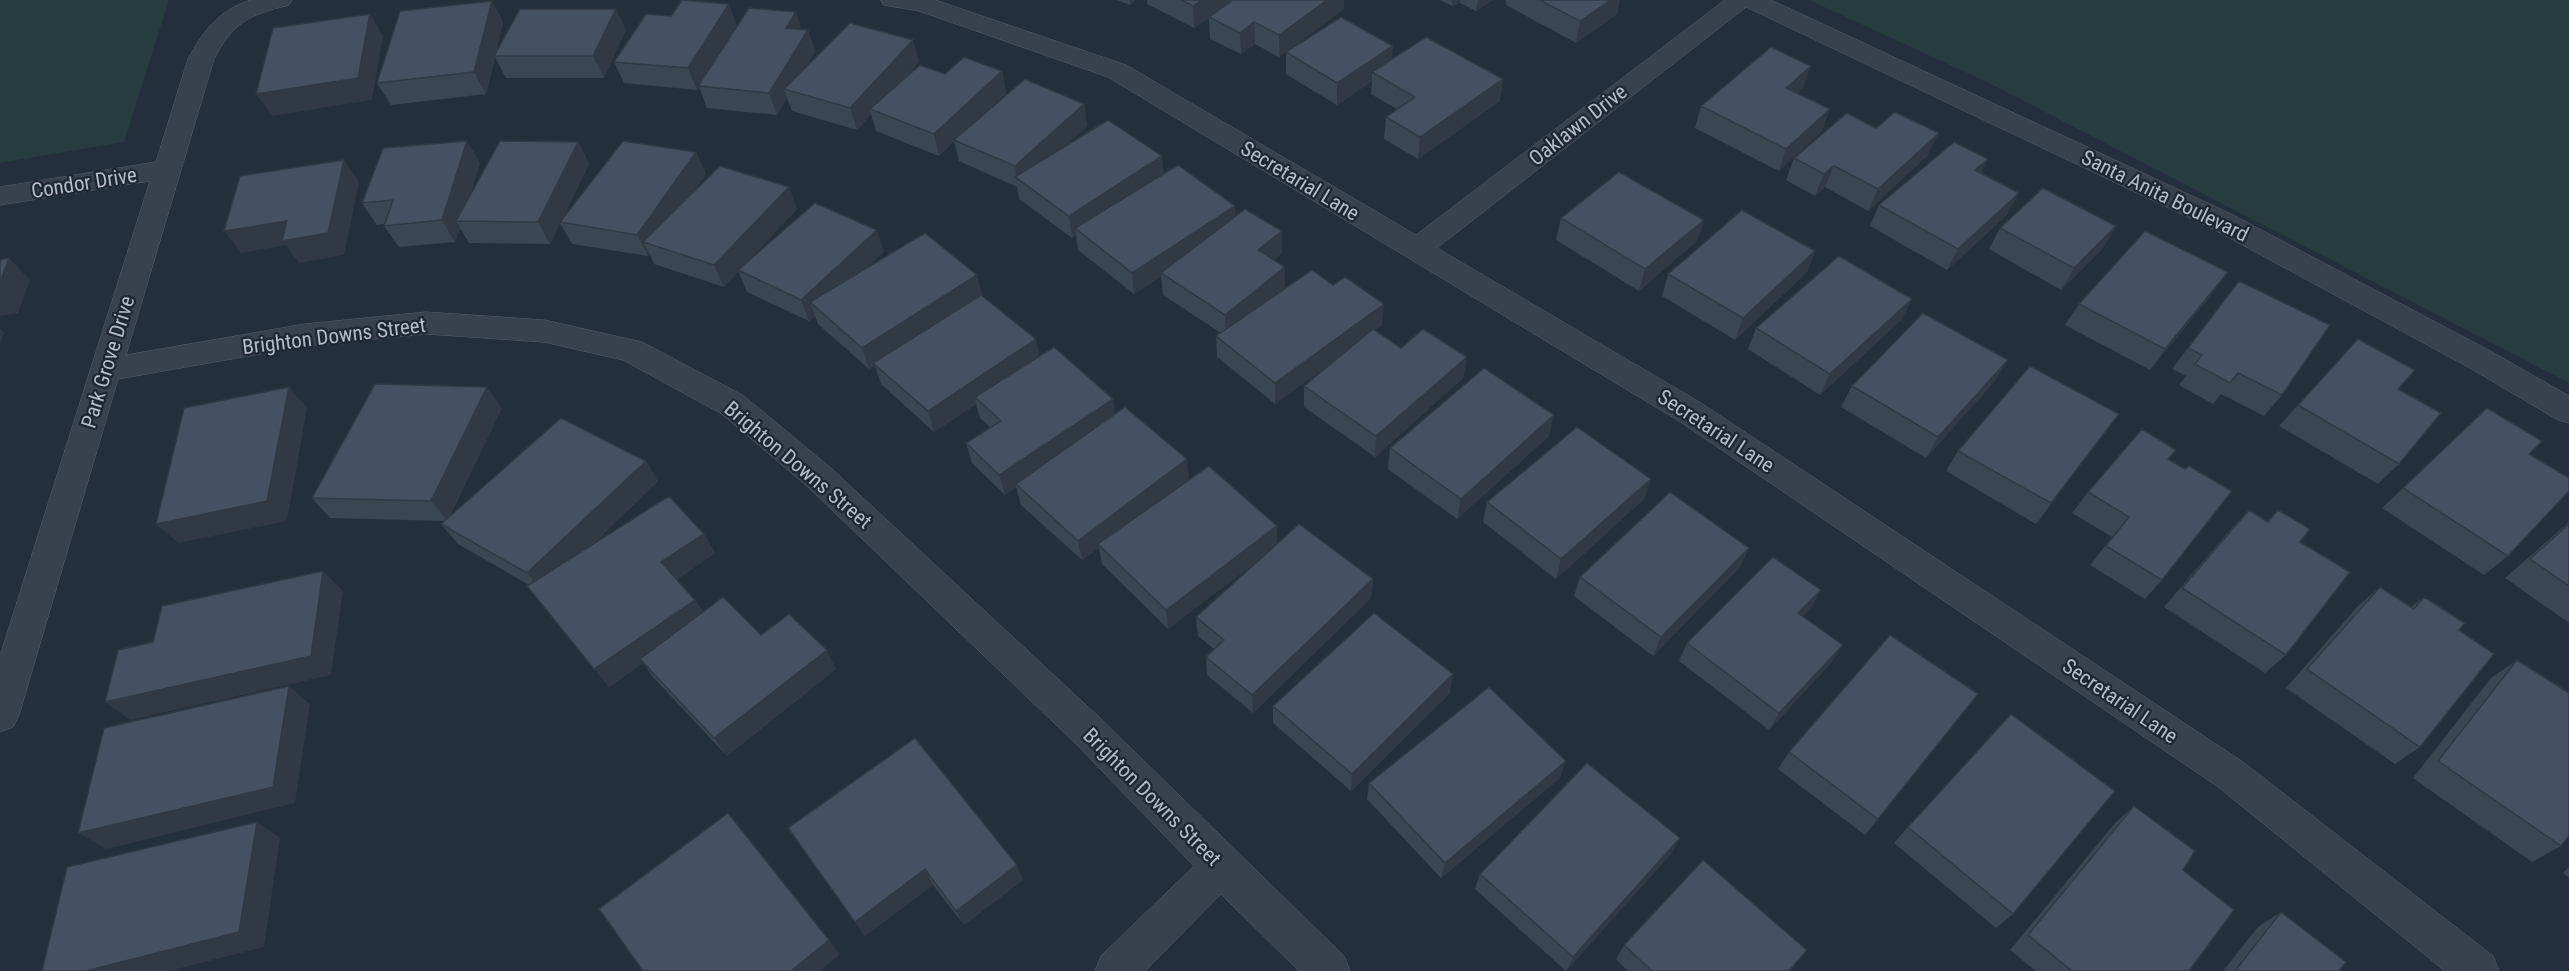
<svg xmlns="http://www.w3.org/2000/svg" width="2569" height="971" font-family="'Roboto Condensed',sans-serif">
<style>
.green{fill:#263c3f}
.lines{fill:none;stroke-linecap:round;stroke-linejoin:round}
.street-casing{stroke:#565f6c;stroke-width:1}
.street{fill:#38414e;fill-rule:evenodd}
.wall{fill:#3b4654}
.shaded-wall{fill:#303945}
.building{fill:#455162;stroke:#303945;stroke-width:1.5}
.labels{text-anchor:middle;dominant-baseline:central;stroke-width:4.5;stroke-linejoin:round;paint-order:stroke}
.street-label{font-size:21px;fill:#b4bcc9;stroke:#1d2633}
</style>
<rect width="100%" height="100%" fill="#242f3e"/>
<path class="green" d="M 0,0 L 169,0 L 124,142 L 0,163 Z
M 1809,0 L 2569,0 L 2569,383 L 1991,84 Z"/>
<g class="lines">
<defs>
<path id="street" d="M 251,0 L 292,0 L 289,5 C 249,15 233,22 214,59 L 126,355 L 305,324 L 426,312 L 544,320 L 642,342 L 744,396 L 832,469 L 1101,719 L 1344,956 L 1350,971 L 1299,971 L 1221,894 L 1145,971 L 1095,971 L 1101,956 L 1194,866 L 1075,743 L 808,487 L 722,414 L 623,360 L 544,342 L 426,334 L 305,346 L 118,379 L 19,715 L 13,727 L 0,732 L 0,656 L 150,181 L 0,205 L 0,187 L 156,162 L 188,59 C 204,30 219,10 251,0 Z
M 881,0 L 935,0 L 1126,65 L 1416,235 L 1725,0 L 1771,0 L 2233,215 L 2492,352 L 2569,396 L 2569,423 L 2558,420 L 2470,368 L 2213,229 L 1746,7 L 1437,248 L 1701,403 L 2243,762 L 2493,956 L 2499,971 L 2445,971 L 2217,786 L 1679,421 L 1108,77 L 919,11 L 884,5 Z"/>
</defs>
<use href="#street" class="street-casing"/>
<use href="#street" class="street"/>
</g>
<path class="wall" d="M 1117,0 L 1135,0 L 1130,5 Z
M 1147,0 L 1344,0 L 1344,9 L 1279,57 L 1255,44 L 1241,54 L 1210,39 L 1209,18 L 1194,28 L 1147,4 Z
M 1440,0 L 1493,0 L 1476,11 L 1460,3 L 1452,6 Z
M 1506,0 L 1620,0 L 1617,14 L 1576,43 L 1506,5 Z
M 492,1 L 503,22 L 496,53 L 626,30 L 604,78 L 506,78 L 495,57 L 486,94 L 391,105 L 377,83 Z
M 796,12 L 801,29 L 808,30 L 815,52 L 804,69 L 913,40 L 919,62 L 901,82 L 945,74 L 1002,71 L 1006,93 L 981,117 L 1084,104 L 1087,126 L 1062,149 L 1164,174 L 1235,217 L 1282,253 L 1274,260 L 1285,267 L 1285,288 L 1382,325 L 1375,330 L 1401,348 L 1467,357 L 1463,378 L 1375,457 L 1304,407 L 1304,386 L 1346,352 L 1275,404 L 1217,357 L 1216,336 L 1221,333 L 1163,295 L 1161,276 L 1134,294 L 1078,250 L 1076,235 L 1072,238 L 1019,199 L 1017,187 L 959,161 L 954,141 L 939,156 L 876,131 L 871,114 L 857,130 L 792,111 L 787,98 L 777,115 L 707,108 L 699,87 L 697,90 L 624,83 L 614,62 Z
M 1286,52 L 1392,59 L 1503,79 L 1500,101 L 1418,159 L 1384,139 L 1386,117 L 1397,109 L 1371,94 L 1372,81 L 1337,105 L 1286,74 Z
M 1803,88 L 1797,93 L 1830,109 L 1822,131 L 1779,171 L 1695,128 L 1701,106 Z
M 467,141 L 480,163 L 470,195 L 578,142 L 589,164 L 561,222 L 696,152 L 706,174 L 692,194 L 789,187 L 797,209 L 744,265 L 884,251 L 864,270 L 982,296 L 1036,339 L 1039,356 L 1115,414 L 1189,480 L 1175,490 L 1277,526 L 1277,544 L 1373,579 L 1371,598 L 1253,713 L 1207,675 L 1206,657 L 1214,649 L 1198,636 L 1196,617 L 1260,559 L 1168,629 L 1102,564 L 1099,548 L 1082,560 L 1021,505 L 1016,487 L 1005,495 L 972,463 L 966,443 L 990,427 L 980,418 L 976,404 L 934,432 L 881,384 L 875,366 L 869,369 L 818,324 L 815,316 L 809,321 L 747,292 L 738,271 L 724,287 L 654,264 L 650,254 L 648,256 L 572,244 L 560,223 L 550,244 L 469,243 L 460,228 L 455,242 L 399,247 L 384,226 L 384,224 L 377,225 L 362,203 Z
M 1928,155 L 1868,211 L 1825,187 L 1815,196 L 1786,180 L 1794,158 Z
M 1988,159 L 1981,173 L 2007,215 L 1947,270 L 1870,226 L 1879,205 Z
M 1561,218 L 1704,220 L 1697,241 L 1639,291 L 1556,240 Z
M 2116,226 L 2103,248 L 2061,290 L 1989,249 L 2000,228 Z
M 1815,251 L 1807,272 L 1735,340 L 1662,296 L 1668,274 Z
M 2239,281 L 2282,395 L 2264,416 L 2221,394 L 2213,404 L 2179,385 L 2186,376 L 2172,369 Z
M 2212,294 L 2150,370 L 2065,325 L 2079,304 Z
M 1912,299 L 1901,320 L 1820,395 L 1748,349 L 1756,328 Z
M 2358,339 L 2398,389 L 2399,464 L 2378,484 L 2279,426 Z
M 1995,381 L 1926,458 L 1841,407 L 1852,386 Z
M 502,408 L 449,517 L 658,481 L 592,545 L 704,534 L 715,553 L 676,580 L 695,600 L 703,612 L 761,635 L 836,669 L 727,756 L 653,677 L 643,663 L 609,687 L 542,605 L 529,585 L 458,544 L 441,524 L 446,521 L 330,518 L 312,498 Z
M 2487,408 L 2529,454 L 2508,556 L 2484,575 L 2382,508 Z
M 2103,435 L 2036,524 L 1946,471 L 1958,451 Z
M 1549,436 L 1457,519 L 1388,469 L 1390,448 Z
M 2168,460 L 2162,580 L 2145,599 L 2090,565 L 2112,537 L 2072,513 L 2088,492 Z
M 1651,479 L 1644,499 L 1556,579 L 1483,522 L 1487,502 Z
M 2249,510 L 2267,521 L 2278,510 L 2300,542 L 2286,655 L 2265,673 L 2164,607 L 2230,530 Z
M 2569,522 L 2569,623 L 2505,578 Z
M 1749,548 L 1740,567 L 1653,656 L 1574,596 L 1580,577 Z
M 2380,587 L 2411,607 L 2424,597 L 2459,630 L 2420,747 L 2395,764 L 2286,688 L 2358,606 Z
M 1821,590 L 1810,609 L 1803,616 L 1831,663 L 1769,730 L 1679,661 L 1687,643 Z
M 2517,660 L 2561,846 L 2532,862 L 2413,778 L 2491,678 Z
M 1450,693 L 1351,791 L 1273,723 L 1273,706 Z
M 1978,694 L 1865,835 L 1778,769 L 1789,752 Z
M 1560,778 L 1441,878 L 1367,799 L 1369,783 Z
M 2134,806 L 2183,870 L 2189,971 L 2036,971 L 2010,950 L 2115,823 Z
M 1908,827 L 2013,914 L 1996,928 L 1894,843 Z
M 788,828 L 1023,880 L 964,925 L 933,885 L 865,936 Z
M 1680,838 L 1671,854 L 1566,971 L 1475,889 L 1480,874 Z
M 2569,867 L 2569,878 L 2563,873 Z
M 2281,912 L 2339,971 L 2223,971 L 2258,927 Z
M 1624,945 L 1789,971 L 1628,971 L 1616,959 Z"/>
<path class="shaded-wall" d="M 1130,0 L 1135,0 L 1130,5 Z
M 1202,0 L 1234,0 L 1194,28 L 1193,6 Z
M 1327,0 L 1344,0 L 1344,9 L 1279,57 L 1279,35 Z
M 1452,0 L 1460,0 L 1460,3 L 1452,6 Z
M 1478,0 L 1493,0 L 1476,11 Z
M 1611,0 L 1620,0 L 1617,14 L 1576,43 L 1580,21 Z
M 492,1 L 503,22 L 486,94 L 474,72 Z
M 729,4 L 737,26 L 697,90 L 688,68 Z
M 616,9 L 626,30 L 604,78 L 593,56 Z
M 796,12 L 803,34 L 786,28 Z
M 370,14 L 383,36 L 372,100 L 272,116 L 256,94 Z
M 1254,22 L 1255,44 L 1241,54 L 1240,33 Z
M 808,30 L 815,52 L 791,91 L 784,89 L 787,98 L 777,115 L 769,93 Z
M 913,40 L 919,62 L 874,111 L 870,109 L 871,114 L 857,130 L 850,108 Z
M 1393,46 L 1391,68 L 1372,72 L 1372,81 L 1337,105 L 1337,83 Z
M 1811,66 L 1803,88 L 1778,110 L 1786,88 Z
M 1002,71 L 1006,93 L 956,140 L 954,140 L 954,141 L 939,156 L 934,134 Z
M 1503,79 L 1500,101 L 1418,159 L 1420,137 Z
M 1084,104 L 1087,126 L 1024,184 L 1017,179 L 1015,166 Z
M 1830,109 L 1822,131 L 1779,171 L 1786,149 Z
M 1939,133 L 1928,155 L 1868,211 L 1878,189 Z
M 467,141 L 480,163 L 462,221 L 456,221 L 460,228 L 455,242 L 442,220 Z
M 578,142 L 589,164 L 550,244 L 538,222 Z
M 696,152 L 706,174 L 655,246 L 643,242 L 650,254 L 648,256 L 637,235 Z
M 1162,156 L 1164,178 L 1075,228 L 1076,235 L 1072,238 L 1069,216 Z
M 1988,159 L 1977,181 L 1975,170 Z
M 344,160 L 359,182 L 344,255 L 299,263 L 286,245 L 241,253 L 224,231 Z
M 1834,166 L 1825,187 L 1815,196 L 1824,174 Z
M 789,187 L 797,209 L 724,287 L 714,265 Z
M 2019,193 L 2007,215 L 1947,270 L 1958,249 Z
M 1235,206 L 1236,227 L 1161,273 L 1161,276 L 1134,294 L 1132,273 Z
M 1704,220 L 1697,241 L 1639,291 L 1645,269 Z
M 2116,226 L 2103,248 L 2061,290 L 2074,268 Z
M 877,230 L 884,251 L 820,311 L 810,302 L 815,316 L 809,321 L 801,300 Z
M 1282,231 L 1282,253 L 1259,272 L 1258,250 Z
M 1815,251 L 1807,272 L 1735,340 L 1743,318 Z
M 9,258 L 30,280 L 18,313 L 0,316 L 0,282 Z
M 1285,267 L 1285,288 L 1226,336 L 1225,315 Z
M 2228,272 L 2212,294 L 2150,370 L 2165,349 Z
M 977,275 L 983,297 L 873,363 L 875,366 L 869,369 L 862,348 Z
M 1912,299 L 1901,320 L 1820,395 L 1830,374 Z
M 1384,304 L 1382,325 L 1275,404 L 1275,383 Z
M 0,329 L 4,333 L 0,344 Z
M 1036,339 L 1040,361 L 975,397 L 976,404 L 934,432 L 928,411 Z
M 1467,357 L 1463,378 L 1375,457 L 1376,436 Z
M 2008,360 L 1995,381 L 1926,458 L 1938,437 Z
M 289,387 L 307,408 L 287,521 L 178,543 L 156,524 Z
M 487,387 L 502,408 L 448,521 L 431,501 Z
M 1113,399 L 1116,420 L 1016,484 L 1016,487 L 1005,495 L 999,475 Z
M 1554,415 L 1549,436 L 1457,519 L 1461,499 Z
M 1187,459 L 1189,480 L 1101,546 L 1098,544 L 1099,548 L 1082,560 L 1078,541 Z
M 646,461 L 658,481 L 543,592 L 527,573 Z
M 1651,479 L 1644,499 L 1556,579 L 1561,559 Z
M 1277,526 L 1277,546 L 1168,629 L 1166,610 Z
M 704,534 L 715,553 L 673,582 L 661,562 Z
M 1749,548 L 1740,567 L 1653,656 L 1661,637 Z
M 323,571 L 343,591 L 331,675 L 130,720 L 105,702 Z
M 1373,579 L 1371,598 L 1253,713 L 1252,695 Z
M 1821,590 L 1810,609 L 1787,632 L 1798,613 Z
M 695,600 L 707,619 L 640,659 L 643,663 L 609,687 L 594,669 Z
M 1843,645 L 1831,663 L 1769,730 L 1779,713 Z
M 827,650 L 836,669 L 727,756 L 714,738 Z
M 1453,674 L 1450,693 L 1351,791 L 1352,774 Z
M 289,686 L 310,704 L 295,803 L 106,849 L 78,833 Z
M 1566,761 L 1560,778 L 1441,878 L 1445,863 Z
M 257,822 L 280,838 L 264,947 L 169,971 L 86,971 Z
M 1680,838 L 1671,854 L 1566,971 L 1573,957 Z
M 1017,865 L 1023,880 L 964,925 L 956,911 Z
M 925,869 L 933,885 L 865,936 L 855,922 Z
M 829,940 L 840,954 L 820,971 L 791,971 Z"/>
<path class="building" d="M 682,0 L 729,4 L 688,68 L 614,62 L 646,14 L 671,16 Z
M 1181,0 L 1202,0 L 1193,6 Z
M 1233,0 L 1327,0 L 1279,35 L 1254,22 L 1240,33 L 1209,17 Z
M 1540,0 L 1611,0 L 1580,21 Z
M 492,1 L 474,72 L 377,83 L 400,11 Z
M 749,8 L 796,12 L 786,28 L 808,30 L 769,93 L 698,86 Z
M 520,9 L 616,9 L 593,56 L 494,56 Z
M 370,14 L 358,78 L 256,94 L 273,28 Z
M 1341,17 L 1393,46 L 1337,83 L 1286,52 Z
M 850,23 L 913,40 L 850,108 L 784,89 Z
M 1426,37 L 1503,79 L 1420,137 L 1386,117 L 1415,97 L 1372,72 Z
M 1771,47 L 1811,66 L 1786,88 L 1830,109 L 1786,149 L 1701,106 Z
M 964,57 L 1002,71 L 934,134 L 870,109 L 920,65 L 945,74 Z
M 1025,79 L 1084,104 L 1015,166 L 954,140 Z
M 1895,112 L 1939,133 L 1878,189 L 1834,166 L 1824,174 L 1794,158 L 1847,113 L 1876,128 Z
M 1108,120 L 1162,156 L 1069,216 L 1015,177 Z
M 467,141 L 442,220 L 384,226 L 393,200 L 362,203 L 383,148 Z
M 500,141 L 578,142 L 538,222 L 456,221 Z
M 623,141 L 696,152 L 637,235 L 560,222 Z
M 1954,142 L 1988,159 L 1975,170 L 2019,193 L 1958,249 L 1879,205 Z
M 344,160 L 328,233 L 282,241 L 287,221 L 224,231 L 240,176 Z
M 1178,165 L 1235,206 L 1132,273 L 1075,228 Z
M 720,166 L 789,187 L 714,265 L 643,242 Z
M 1619,172 L 1704,220 L 1645,269 L 1561,218 Z
M 2043,188 L 2116,226 L 2074,268 L 2000,228 Z
M 815,203 L 877,230 L 801,300 L 738,270 Z
M 1245,209 L 1282,231 L 1258,250 L 1285,267 L 1225,315 L 1161,273 Z
M 1742,210 L 1815,251 L 1743,318 L 1668,274 Z
M 2145,231 L 2228,272 L 2165,349 L 2079,304 Z
M 925,233 L 977,275 L 862,348 L 810,302 Z
M 1839,256 L 1912,299 L 1830,374 L 1756,328 Z
M 9,258 L 0,282 L 0,260 Z
M 1312,270 L 1333,285 L 1345,277 L 1384,304 L 1275,383 L 1216,336 Z
M 2239,281 L 2330,325 L 2282,395 L 2238,373 L 2230,383 L 2195,364 L 2202,355 L 2188,348 Z
M 981,295 L 1036,339 L 928,411 L 873,363 Z
M 1923,313 L 2008,360 L 1938,437 L 1852,386 Z
M 1373,329 L 1401,348 L 1423,329 L 1467,357 L 1376,436 L 1304,386 Z
M 2358,339 L 2415,370 L 2398,389 L 2441,413 L 2399,464 L 2298,405 Z
M 1054,347 L 1113,399 L 999,475 L 966,443 L 1001,421 L 975,397 Z
M 2030,366 L 2119,414 L 2051,503 L 1958,451 Z
M 1484,368 L 1554,415 L 1461,499 L 1390,448 Z
M 375,384 L 487,387 L 431,501 L 312,498 Z
M 289,387 L 267,501 L 156,524 L 184,408 Z
M 1125,407 L 1187,459 L 1078,541 L 1016,484 Z
M 2487,408 L 2542,441 L 2529,454 L 2569,478 L 2569,491 L 2508,556 L 2403,488 Z
M 561,418 L 646,461 L 527,573 L 441,524 Z
M 1577,427 L 1651,479 L 1561,559 L 1487,502 Z
M 2142,429 L 2176,450 L 2168,459 L 2185,469 L 2189,466 L 2232,491 L 2162,580 L 2106,546 L 2129,517 L 2088,492 Z
M 1209,466 L 1277,526 L 1166,610 L 1098,544 Z
M 1670,492 L 1749,548 L 1661,637 L 1580,577 Z
M 669,496 L 704,534 L 661,562 L 695,600 L 594,669 L 527,586 Z
M 2249,510 L 2268,522 L 2278,510 L 2310,529 L 2300,542 L 2350,572 L 2286,655 L 2182,588 Z
M 1299,524 L 1373,579 L 1252,695 L 1206,657 L 1224,640 L 1196,617 Z
M 2569,524 L 2569,586 L 2530,559 Z
M 1773,557 L 1821,590 L 1798,613 L 1843,645 L 1779,713 L 1687,643 Z
M 323,571 L 311,656 L 105,702 L 118,650 L 153,642 L 162,606 Z
M 2380,587 L 2414,609 L 2424,597 L 2465,623 L 2459,630 L 2494,654 L 2420,747 L 2307,669 Z
M 723,597 L 761,635 L 789,614 L 827,650 L 714,738 L 640,659 Z
M 1374,613 L 1453,674 L 1352,774 L 1273,706 Z
M 1890,635 L 1978,694 L 1878,819 L 1789,752 Z
M 2517,660 L 2569,693 L 2569,836 L 2561,846 L 2438,761 Z
M 289,686 L 273,787 L 78,833 L 104,728 Z
M 1489,687 L 1566,761 L 1445,863 L 1369,783 Z
M 2011,714 L 2115,791 L 2013,914 L 1908,827 Z
M 915,738 L 1017,865 L 956,911 L 925,869 L 855,922 L 788,828 Z
M 1587,763 L 1680,838 L 1573,957 L 1480,874 Z
M 2134,806 L 2195,851 L 2183,870 L 2234,910 L 2189,971 L 2072,971 L 2028,935 Z
M 728,813 L 829,940 L 791,971 L 643,971 L 599,909 Z
M 257,822 L 239,932 L 86,971 L 42,971 L 67,867 Z
M 1703,860 L 1807,950 L 1789,971 L 1652,971 L 1624,945 Z
M 2281,912 L 2346,962 L 2339,971 L 2235,971 Z"/>
<g class="labels">
<g class="street-label">
<text transform="translate(1578 125) rotate(-38)">Oaklawn Drive</text>
<text transform="translate(1300 181) rotate(31)">Secretarial Lane</text>
<text transform="translate(84 183) rotate(-9)">Condor Drive</text>
<text transform="translate(2165 196) rotate(26)">Santa Anita Boulevard</text>
<text transform="translate(334 336) rotate(-7)">Brighton Downs Street</text>
<text transform="translate(108 362) rotate(-73)">Park Grove Drive</text>
<text transform="translate(1716 431) rotate(33)">Secretarial Lane</text>
<text transform="translate(798 465) rotate(40)">Brighton Downs Street</text>
<text transform="translate(2120 701) rotate(34)">Secretarial Lane</text>
<text transform="translate(1152 797) rotate(45)">Brighton Downs Street</text>
</g>
</g>
</svg>
